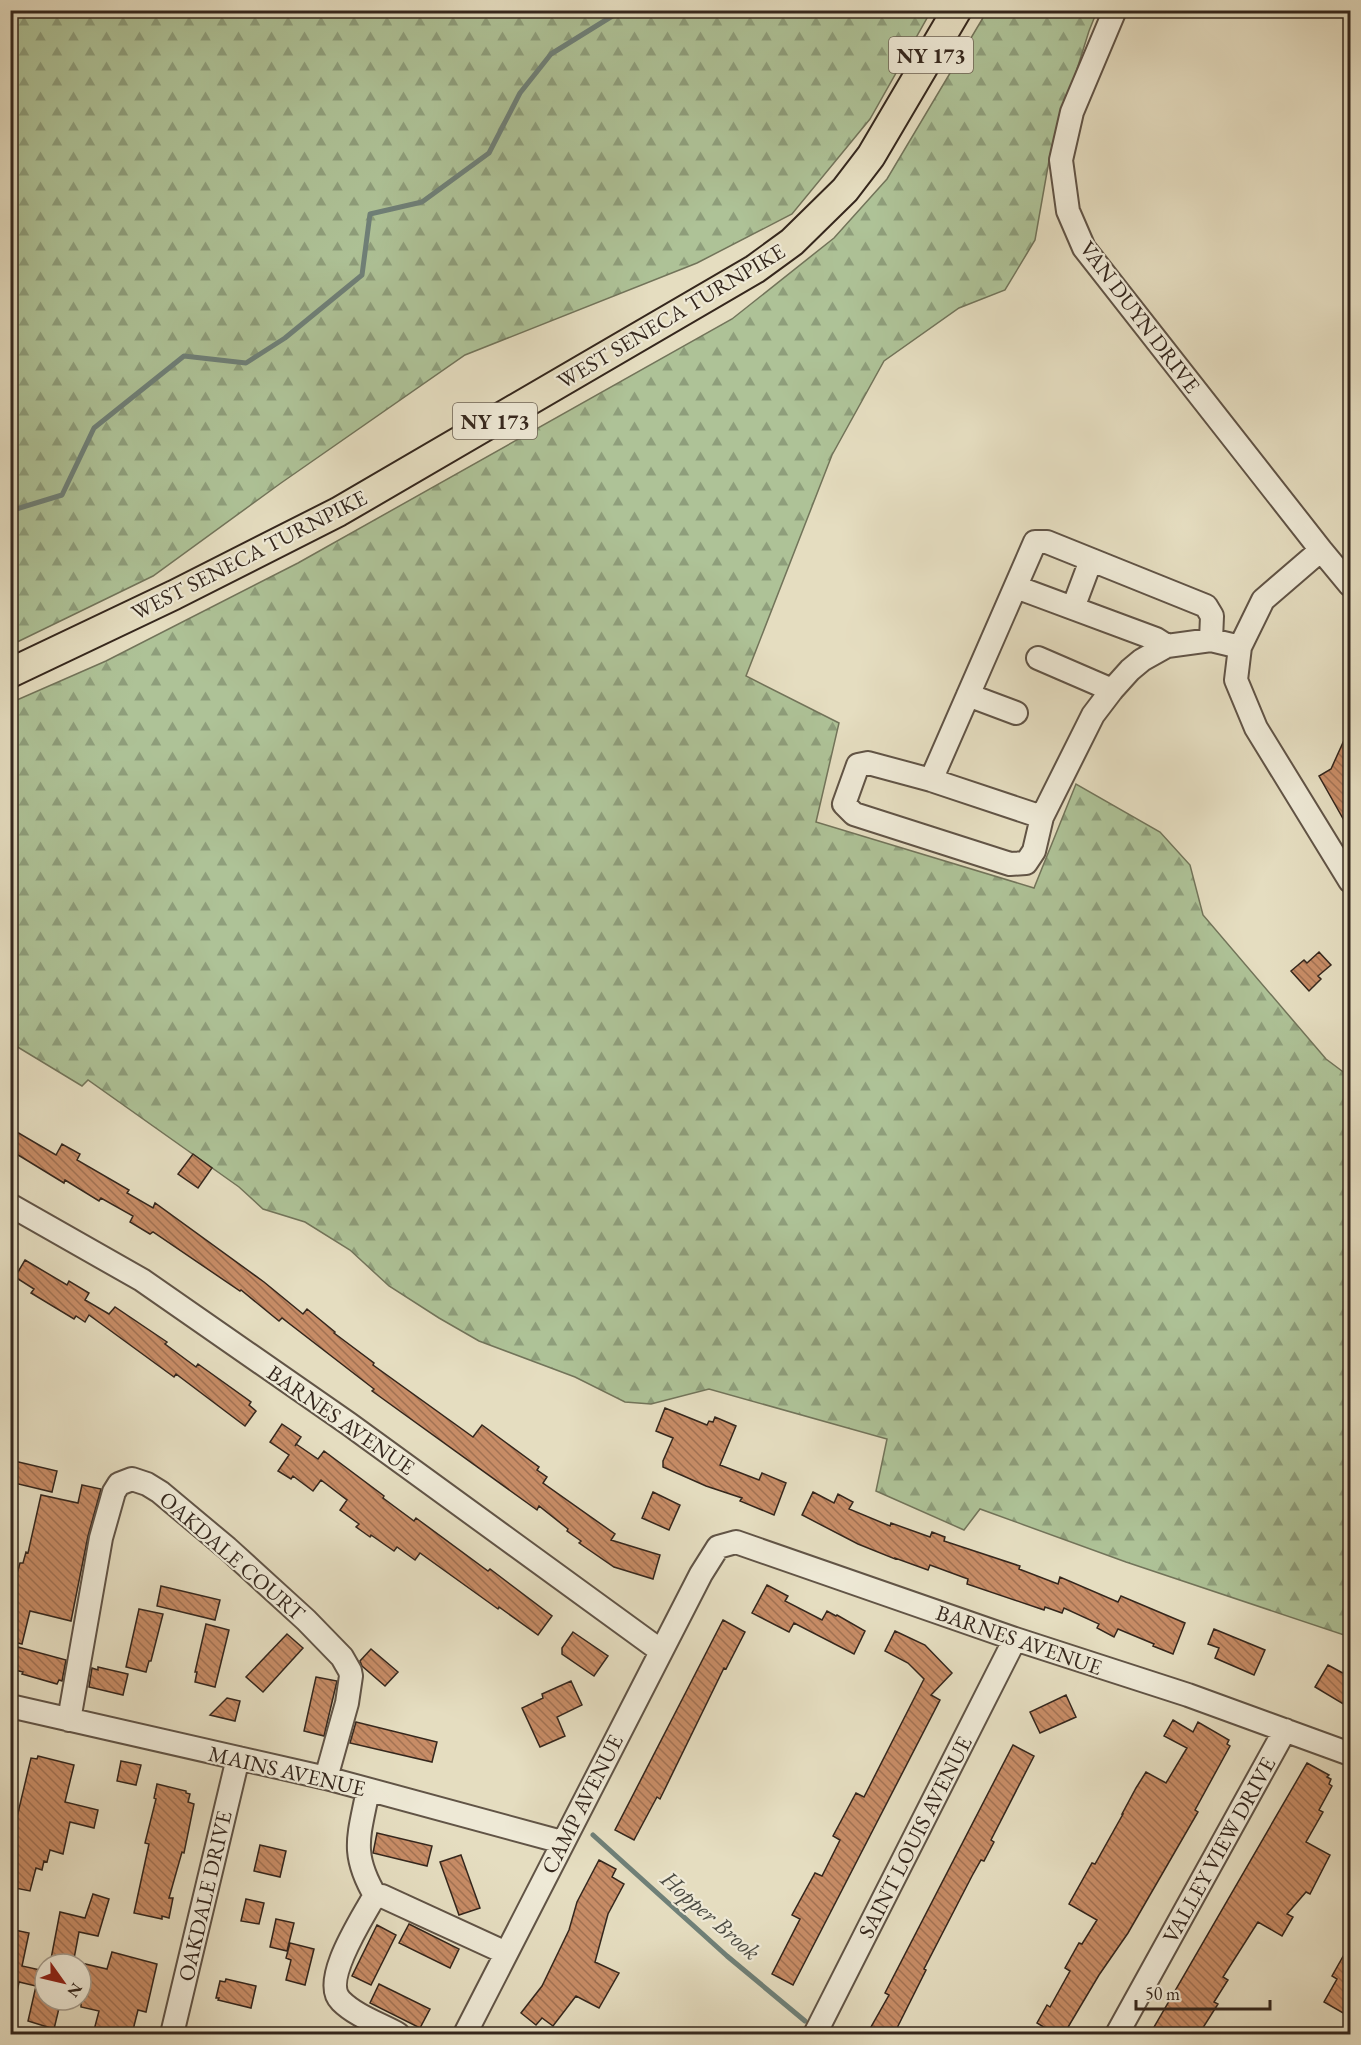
<svg xmlns="http://www.w3.org/2000/svg" width="1361" height="2045" font-family="'EB Garamond',serif">
<style>
.forest{fill:url(#forest-firs);stroke:#72745a;stroke-width:1.5}
.lines{fill:none;stroke-linecap:round;stroke-linejoin:round}
.stream{stroke:#6f8078;stroke-width:5}
.building{fill:url(#building-back-hatch);stroke:#35271d;stroke-width:1.5}
.minor-casing{stroke:#615446;stroke-width:26}
.major-casing{stroke:#35271d;stroke-width:32}
.minor{stroke:#eee9d6;stroke-width:22}
.major{stroke:#e5ddc0;stroke-width:28}
.labels{text-anchor:middle;dominant-baseline:central;stroke-width:4.5;stroke-linejoin:round;paint-order:stroke}
.shield{fill:#eee9d6;stroke:#6c6154;stroke-width:1.5}
.shield-label{font-size:21px;font-weight:bold;fill:#35271d}
.street-label{font-size:22px;fill:#35271d;stroke:#eee9d6}
.water-label{font-size:24px;font-style:italic;fill:#4d4c43;stroke:#eee9d6}
</style>
<defs>
<pattern id="forest-firs" width="22" height="20" patternUnits="userSpaceOnUse" patternTransform="scale(1.5)"><rect width="22" height="20" fill="#aec297"/><path d="M5 1l3.5 6h-7zM16 11l3.5 6h-7z" fill="#8e9e7b"/></pattern>
<pattern id="building-back-hatch" width="6" height="6" patternUnits="userSpaceOnUse" patternTransform="scale(1.5)"><rect width="6" height="6" fill="#c78c66"/><path d="M-1 5l2 2M0 0l6 6M5-1l2 2" fill="none" stroke="#a27253"/></pattern>
</defs>
<rect width="100%" height="100%" fill="#e5ddc0"/>
<filter id="stains"><feTurbulence type="fractalNoise" baseFrequency=".00333" numOctaves="4"/><feColorMatrix values="0 0 0 0 .2 0 0 0 0 .09 0 0 0 0 .02 0 0 0 .5 -.17"/></filter>
<radialGradient id="worn" r=".72"><stop offset=".6" stop-color="#630" stop-opacity="0"/><stop offset="1" stop-color="#630" stop-opacity=".3"/></radialGradient>
<path class="forest" d="M 11,10 L 931,10 L 931,11 L 870,119 L 792,214 L 697,263 L 465,355 L 281,483 L 153,576 L 11,645 Z
M 987,11 L 1097,11 L 1089,31 L 1050,155 L 1035,240 L 1005,290 L 959,308 L 884,361 L 832,455 L 746,676 L 839,723 L 816,822 L 1034,888 L 1076,784 L 1160,832 L 1190,865 L 1203,915 L 1326,1059 L 1350,1077 L 1350,1637 L 1126,1562 L 980,1509 L 964,1530 L 876,1491 L 887,1439 L 709,1389 L 651,1404 L 625,1402 L 575,1377 L 479,1341 L 439,1318 L 389,1286 L 350,1250 L 305,1222 L 263,1209 L 239,1187 L 88,1080 L 82,1086 L 11,1043 L 10,703 L 106,661 L 298,563 L 732,319 L 834,238 L 887,179 Z"/>
<g class="lines">
<path class="stream" d="M 10,511 L 62,495 L 94,428 L 184,356 L 246,363 L 285,338 L 362,275 L 370,214 L 422,202 L 489,153 L 520,93 L 551,54 L 622,10
M 593,1835 L 727,1956 L 805,2021"/>
</g>
<path class="building" d="M 1350,727 L 1350,831 L 1319,776 L 1331,769 Z
M 1319,952 L 1331,965 L 1318,976 L 1321,979 L 1309,991 L 1291,971 L 1304,960 L 1307,963 Z
M 10,1128 L 56,1155 L 62,1144 L 80,1154 L 77,1160 L 129,1190 L 127,1193 L 153,1208 L 155,1203 L 264,1282 L 303,1314 L 307,1309 L 335,1332 L 334,1333 L 374,1363 L 373,1365 L 473,1437 L 482,1425 L 539,1467 L 537,1470 L 547,1477 L 543,1483 L 615,1534 L 611,1540 L 660,1555 L 653,1579 L 614,1567 L 579,1543 L 581,1541 L 567,1531 L 568,1529 L 539,1506 L 537,1510 L 372,1391 L 374,1389 L 282,1318 L 279,1321 L 241,1290 L 240,1291 L 153,1232 L 150,1234 L 130,1222 L 133,1216 L 101,1198 L 99,1201 L 65,1180 L 64,1183 L 10,1150 Z
M 193,1154 L 212,1168 L 198,1188 L 178,1174 Z
M 25,1260 L 67,1285 L 69,1281 L 89,1293 L 85,1300 L 109,1314 L 115,1307 L 167,1342 L 165,1344 L 196,1367 L 198,1364 L 251,1402 L 249,1405 L 256,1411 L 245,1426 L 176,1374 L 174,1377 L 89,1315 L 85,1322 L 76,1316 L 74,1319 L 31,1293 L 34,1289 L 15,1277 Z
M 665,1408 L 707,1425 L 709,1421 L 713,1422 L 715,1417 L 736,1426 L 720,1465 L 759,1480 L 762,1473 L 786,1483 L 774,1515 L 740,1501 L 742,1498 L 706,1486 L 663,1467 L 663,1461 L 673,1438 L 656,1431 Z
M 282,1424 L 301,1437 L 295,1446 L 296,1444 L 318,1459 L 324,1451 L 384,1496 L 383,1498 L 414,1521 L 416,1518 L 488,1571 L 490,1569 L 552,1616 L 538,1635 L 499,1607 L 498,1609 L 420,1553 L 415,1560 L 397,1547 L 394,1551 L 371,1535 L 370,1537 L 356,1527 L 359,1524 L 340,1510 L 347,1500 L 321,1480 L 313,1491 L 293,1476 L 291,1479 L 278,1471 L 289,1455 L 270,1442 Z
M 10,1460 L 57,1471 L 52,1492 L 10,1482 Z
M 82,1485 L 101,1489 L 88,1536 L 71,1621 L 30,1611 L 22,1644 L 10,1641 L 10,1599 L 20,1563 L 23,1563 L 26,1552 L 28,1553 L 41,1495 L 78,1503 Z
M 653,1492 L 680,1505 L 669,1530 L 642,1518 Z
M 813,1492 L 834,1503 L 838,1494 L 853,1502 L 849,1509 L 890,1526 L 891,1523 L 930,1537 L 932,1532 L 945,1537 L 944,1541 L 1020,1566 L 1019,1569 L 1058,1584 L 1060,1577 L 1118,1602 L 1121,1596 L 1185,1623 L 1173,1654 L 1153,1646 L 1154,1644 L 1118,1629 L 1114,1637 L 1097,1628 L 1099,1624 L 1064,1608 L 1062,1613 L 1045,1607 L 1044,1610 L 967,1584 L 968,1579 L 930,1565 L 928,1570 L 895,1558 L 895,1559 L 858,1544 L 802,1515 Z
M 767,1585 L 788,1596 L 785,1601 L 822,1620 L 827,1611 L 836,1616 L 837,1615 L 865,1631 L 854,1654 L 794,1623 L 789,1632 L 752,1613 Z
M 161,1586 L 220,1600 L 215,1620 L 157,1606 Z
M 139,1609 L 163,1614 L 151,1661 L 149,1661 L 146,1672 L 126,1667 Z
M 723,1620 L 745,1632 L 726,1669 L 724,1668 L 660,1799 L 657,1797 L 634,1840 L 615,1830 Z
M 206,1624 L 229,1630 L 215,1687 L 195,1682 L 197,1672 L 195,1672 Z
M 1214,1629 L 1265,1650 L 1254,1675 L 1215,1658 L 1219,1648 L 1208,1644 Z
M 895,1631 L 925,1645 L 952,1673 L 931,1695 L 940,1700 L 793,1985 L 772,1974 L 800,1919 L 792,1915 L 815,1873 L 822,1876 L 840,1840 L 833,1836 L 856,1793 L 864,1797 L 924,1679 L 908,1663 L 885,1651 Z
M 573,1632 L 608,1656 L 594,1676 L 562,1654 L 562,1648 Z
M 287,1634 L 303,1648 L 263,1692 L 246,1677 Z
M 18,1647 L 66,1660 L 62,1681 L 59,1680 L 57,1684 L 22,1674 L 23,1672 L 11,1669 Z
M 371,1649 L 398,1672 L 385,1686 L 362,1666 L 360,1661 Z
M 1328,1665 L 1350,1677 L 1350,1708 L 1315,1687 Z
M 98,1667 L 128,1674 L 123,1695 L 89,1687 L 92,1668 L 98,1670 Z
M 316,1677 L 337,1681 L 324,1736 L 304,1731 Z
M 571,1681 L 582,1705 L 557,1717 L 565,1736 L 540,1747 L 522,1708 L 543,1698 L 542,1694 Z
M 1066,1695 L 1076,1717 L 1040,1733 L 1030,1712 Z
M 227,1698 L 240,1701 L 235,1721 L 210,1715 Z
M 1173,1720 L 1193,1732 L 1198,1722 L 1229,1740 L 1227,1744 L 1230,1746 L 1195,1810 L 1198,1812 L 1128,1933 L 1099,1975 L 1064,2034 L 1055,2034 L 1037,2023 L 1047,2005 L 1050,2007 L 1070,1971 L 1065,1968 L 1079,1943 L 1082,1944 L 1097,1920 L 1069,1904 L 1092,1863 L 1095,1864 L 1123,1814 L 1122,1814 L 1136,1788 L 1146,1772 L 1166,1783 L 1187,1748 L 1164,1736 Z
M 356,1722 L 437,1742 L 432,1762 L 350,1743 Z
M 1013,1745 L 1034,1756 L 991,1840 L 994,1842 L 984,1861 L 981,1860 L 972,1876 L 924,1969 L 926,1970 L 894,2034 L 867,2034 L 889,1995 L 885,1993 Z
M 38,1756 L 74,1765 L 65,1802 L 98,1810 L 94,1828 L 70,1822 L 63,1854 L 50,1850 L 47,1862 L 44,1861 L 42,1870 L 36,1868 L 30,1891 L 10,1887 L 10,1859 L 16,1835 L 13,1834 L 31,1758 L 37,1759 Z
M 121,1761 L 141,1765 L 136,1785 L 117,1781 Z
M 1307,1763 L 1329,1775 L 1327,1777 L 1331,1779 L 1329,1784 L 1332,1786 L 1319,1810 L 1323,1812 L 1306,1842 L 1330,1855 L 1310,1894 L 1306,1892 L 1287,1914 L 1293,1917 L 1282,1936 L 1258,1922 L 1223,1977 L 1228,1980 L 1214,2002 L 1218,2004 L 1199,2034 L 1150,2034 Z
M 157,1784 L 186,1791 L 186,1793 L 190,1794 L 188,1802 L 194,1804 L 184,1853 L 182,1852 L 169,1898 L 173,1898 L 169,1918 L 162,1916 L 162,1919 L 134,1913 L 149,1844 L 145,1843 L 156,1799 L 154,1798 Z
M 377,1833 L 432,1846 L 427,1866 L 373,1853 Z
M 260,1845 L 286,1851 L 280,1877 L 254,1871 Z
M 461,1855 L 480,1908 L 459,1915 L 440,1862 Z
M 599,1860 L 616,1869 L 612,1877 L 624,1884 L 608,1914 L 595,1962 L 619,1973 L 599,2008 L 576,1996 L 553,2026 L 542,2018 L 536,2025 L 521,2013 L 542,1986 L 569,1930 L 577,1902 Z
M 93,1894 L 109,1899 L 98,1936 L 79,1932 L 73,1964 L 50,1964 L 60,1912 L 85,1918 Z
M 246,1899 L 264,1903 L 259,1924 L 241,1921 Z
M 276,1919 L 294,1923 L 287,1951 L 270,1947 Z
M 409,1924 L 459,1949 L 450,1968 L 399,1943 Z
M 377,1925 L 396,1935 L 371,1985 L 352,1976 Z
M 10,1929 L 29,1933 L 22,1966 L 45,1971 L 45,2000 L 61,2000 L 54,2029 L 28,2021 L 36,1986 L 19,1982 L 17,1992 L 10,1991 Z
M 290,1943 L 314,1949 L 305,1985 L 286,1980 L 291,1960 L 286,1958 Z
M 1350,1944 L 1350,2017 L 1324,2002 L 1337,1979 L 1332,1976 Z
M 112,1952 L 157,1964 L 146,2012 L 138,2010 L 132,2034 L 93,2034 L 99,2011 L 81,2007 L 81,1963 L 107,1969 Z
M 226,1979 L 256,1986 L 251,2008 L 218,2000 L 219,1998 L 216,1998 L 220,1981 L 225,1982 Z
M 379,1984 L 430,2009 L 420,2028 L 370,2003 Z"/>
<g class="lines">
<defs>
<path id="minor" d="M 1115,10 L 1072,112 L 1061,160 L 1068,211 L 1084,248 L 1321,550 L 1350,585
M 1321,550 L 1263,600 L 1240,647 L 1236,680 L 1256,728 L 1350,881
M 1016,587 L 1156,639 L 1167,646
M 1073,608 L 1091,560
M 1038,658 L 1112,690
M 968,695 L 1016,713
M 931,780 L 1035,542 L 1047,542 L 1206,606 L 1212,616 L 1211,640
M 1042,817 L 931,780 L 868,763 L 858,765 L 844,804 L 854,814 L 1010,864 L 1026,863 L 1034,851 L 1042,817 L 1093,715 L 1112,690 L 1130,670 L 1142,660 L 1167,646 L 1211,640 L 1240,647
M 10,1205 L 142,1280 L 349,1424 L 661,1651
M 10,1706 L 326,1778 L 562,1842
M 69,1720 L 101,1538 L 114,1492 L 119,1484 L 132,1479 L 147,1484 L 160,1492 L 227,1548 L 306,1620 L 342,1657 L 350,1671 L 351,1676 L 347,1703 L 326,1778
M 368,1790 C 359,1837 350,1853 376,1897
M 172,2034 L 238,1758
M 398,2034 C 380,2024 356,2016 341,2001 C 321,1982 360,1922 371,1902 L 376,1897 L 382,1896 L 506,1953
M 465,2034 L 701,1574 L 718,1547 L 736,1542 L 1015,1639 L 1188,1695 L 1350,1754
M 815,2034 L 1015,1639
M 1117,2034 L 1285,1730"/>
<path id="major" d="M 10,673 L 174,595 L 338,512 L 755,269 L 792,242 L 845,190 L 871,156 L 957,10"/>
</defs>
<use href="#minor" class="minor-casing"/>
<use href="#major" class="major-casing"/>
<use href="#minor" class="minor"/>
<use href="#major" class="major"/>
</g>
<g class="labels">
<g class="shield">
<rect x="889" y="37" width="84" height="36" rx="4.5"/>
<rect x="453" y="403" width="84" height="36" rx="4.5"/>
</g>
<g class="shield-label">
<text x="931" y="55">NY 173</text>
<text x="495" y="421">NY 173</text>
</g>
<g class="street-label">
<text transform="translate(671 316) rotate(-31)">WEST SENECA TURNPIKE</text>
<text transform="translate(1140 317) rotate(53)">VAN DUYN DRIVE</text>
<text transform="translate(249 555) rotate(-27)">WEST SENECA TURNPIKE</text>
<text transform="translate(341 1420) rotate(35)">BARNES AVENUE</text>
<text transform="translate(232 1556) rotate(41)">OAKDALE COURT</text>
<text transform="translate(1019 1640) rotate(19)">BARNES AVENUE</text>
<text transform="translate(287 1771) rotate(13)">MAINS AVENUE</text>
<text transform="translate(582 1804) rotate(-63)">CAMP AVENUE</text>
<text transform="translate(915 1837) rotate(-63)">SAINT LOUIS AVENUE</text>
<text transform="translate(1219 1850) rotate(-61)">VALLEY VIEW DRIVE</text>
<text transform="translate(205 1896) rotate(-77)">OAKDALE DRIVE</text>
</g>
<g class="water-label">
<text transform="translate(711 1915) rotate(41)">Hopper Brook</text>
</g>
</g>
<rect width="1361" height="2045" fill="none" stroke="#e5ddc0" stroke-width="36"/>
<rect x="12" y="12" width="1337" height="2021" fill="none" stroke="#35271d" stroke-width="3"/>
<rect x="18" y="18" width="1325" height="2009" fill="none" stroke="#35271d" stroke-width="1.5"/>
<g transform="translate(63 1982) rotate(124)"><circle r="28" fill="#eee9d6" stroke="#a49b8c" stroke-width="1.5"/>
<path d="M0-4.5L10 22L0 15L-10 22Z" fill="#8f2418"/>
<text y="-9" font-size="16" font-weight="bold" text-anchor="middle" fill="#35271d">N</text>
</g>
<path d="M1136 2000v9h134v-9" fill="none" stroke="#35271d" stroke-width="3"/>
<text x="1145" y="2000" font-size="18" fill="#35271d" stroke="#eee9d6" stroke-width="4.5" paint-order="stroke">50 m</text>
<rect width="100%" height="100%" filter="url(#stains)"/>
<rect width="100%" height="100%" fill="url(#worn)"/>
</svg>
